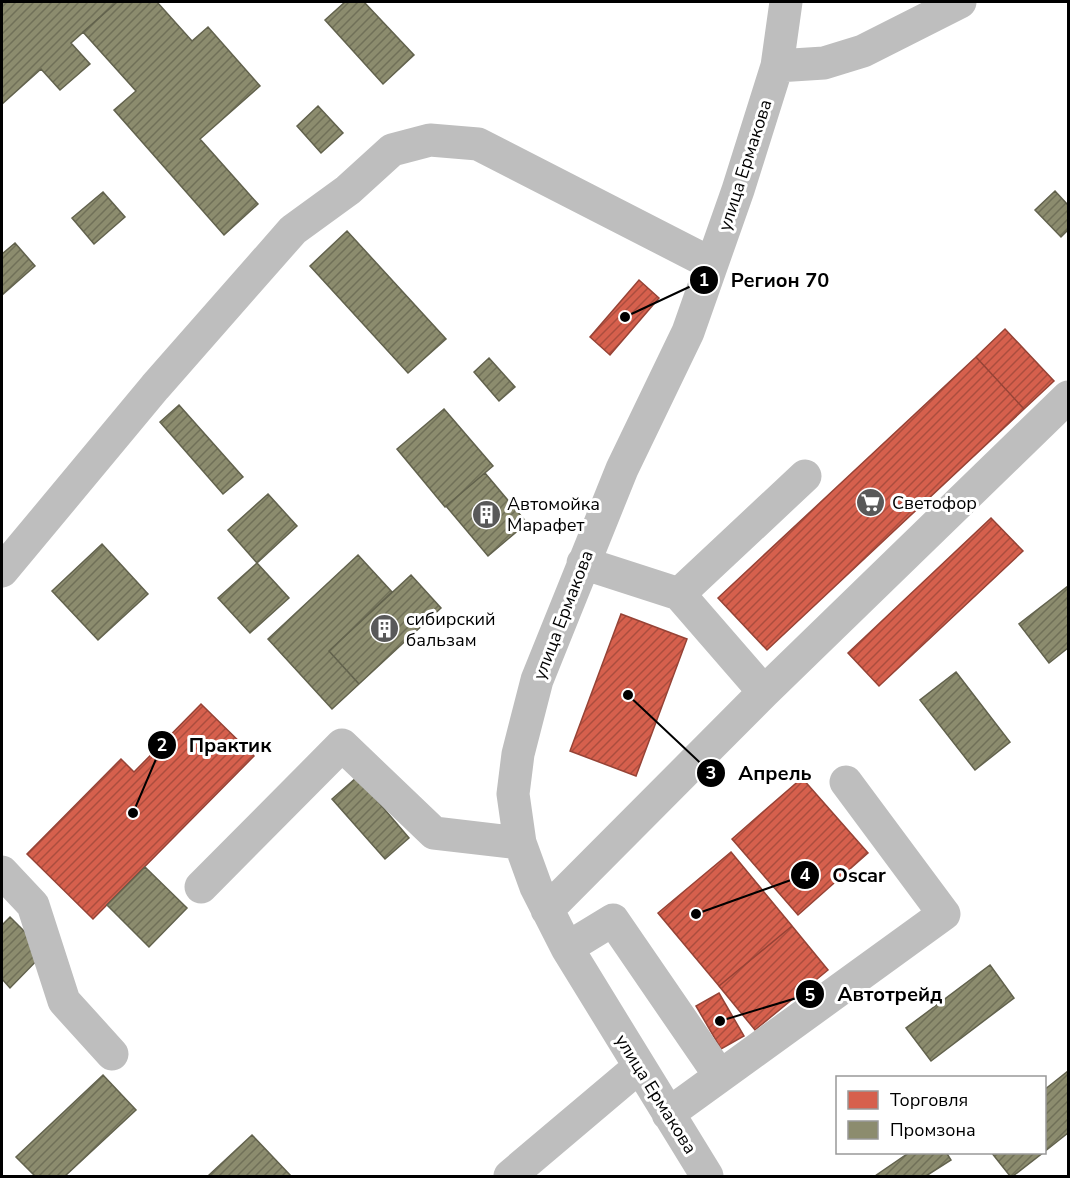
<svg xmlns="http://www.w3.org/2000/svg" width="1070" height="1178" font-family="'Nunito Sans',sans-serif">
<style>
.shops{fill:url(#shops-hatch);stroke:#964336;stroke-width:1.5}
.industry{fill:url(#industry-hatch);stroke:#62624d;stroke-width:1.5}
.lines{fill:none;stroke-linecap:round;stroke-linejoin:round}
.minor{stroke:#bebebe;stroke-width:33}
.labels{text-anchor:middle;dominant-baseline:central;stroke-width:6;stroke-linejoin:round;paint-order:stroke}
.street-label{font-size:18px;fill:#000;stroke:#fff}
.poi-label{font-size:18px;fill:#000;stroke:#fff;text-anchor:start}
.leader{fill:none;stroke:#000;stroke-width:2}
.callout-dot{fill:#000;stroke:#fff;stroke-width:2}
.mark-label{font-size:18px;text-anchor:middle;font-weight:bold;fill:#fff}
.callout-label{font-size:20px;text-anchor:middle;font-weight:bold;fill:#000;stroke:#fff;stroke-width:6;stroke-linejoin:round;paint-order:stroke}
</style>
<defs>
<pattern id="shops-hatch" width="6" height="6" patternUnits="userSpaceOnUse" patternTransform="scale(1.5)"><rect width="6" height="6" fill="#d6604d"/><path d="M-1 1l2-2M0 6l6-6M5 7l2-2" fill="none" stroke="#ab4d3e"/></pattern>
<pattern id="industry-hatch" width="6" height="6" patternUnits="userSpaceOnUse" patternTransform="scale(1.5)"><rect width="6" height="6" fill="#8c8c6e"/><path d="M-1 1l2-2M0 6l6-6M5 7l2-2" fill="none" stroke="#707058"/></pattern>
</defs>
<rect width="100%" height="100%" fill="#fff"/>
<path class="shops" d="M 639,280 L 659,298 L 610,355 L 590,337 Z
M 1005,329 L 1054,381 L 1024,409 L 976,357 Z
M 976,357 L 1024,409 L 767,650 L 718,598 Z
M 991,518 L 1023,551 L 879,686 L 848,653 Z
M 621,614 L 687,639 L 636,776 L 570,751 Z
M 201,704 L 254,756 L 93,919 L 27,854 L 121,759 L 134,772 Z
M 802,778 L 868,853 L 798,915 L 732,839 Z
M 731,852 L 792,926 L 719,986 L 658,913 Z
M 792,926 L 828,970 L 755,1030 L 719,986 Z
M 719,993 L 744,1036 L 721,1049 L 696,1006 Z"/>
<path class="industry" d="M 2,2 L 117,2 L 71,43 L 90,64 L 60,90 L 41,69 L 2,104 Z
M 117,2 L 157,2 L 192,41 L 208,27 L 260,86 L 200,139 L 258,204 L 224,235 L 114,110 L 136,91 L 83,32 Z
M 345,2 L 364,2 L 414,55 L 383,84 L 325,20 Z
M 318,106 L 343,133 L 321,153 L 297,126 Z
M 1055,191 L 1068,205 L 1068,230 L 1061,237 L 1035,210 Z
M 103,192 L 125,217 L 94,244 L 72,218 Z
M 347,231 L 446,339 L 408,373 L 310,266 Z
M 15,243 L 35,266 L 2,295 L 2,254 Z
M 489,358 L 515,387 L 499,401 L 474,372 Z
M 179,405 L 243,477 L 223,494 L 160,422 Z
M 444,409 L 493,466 L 445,507 L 397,449 Z
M 485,473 L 527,523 L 488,556 L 446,506 Z
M 268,494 L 297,526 L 257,563 L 228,530 Z
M 102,544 L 148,594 L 98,640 L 52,591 Z
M 358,555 L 392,592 L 329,651 L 359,684 L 332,709 L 268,639 Z
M 257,563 L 289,598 L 250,633 L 218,598 Z
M 411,575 L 441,608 L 359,684 L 329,651 Z
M 1068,586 L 1068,648 L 1049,663 L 1019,624 Z
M 956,672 L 1010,742 L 975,770 L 920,700 Z
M 357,777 L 409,838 L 385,859 L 332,799 Z
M 145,867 L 187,908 L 149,947 L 107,905 Z
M 10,917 L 45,952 L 10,988 L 2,979 L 2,925 Z
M 990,965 L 1014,998 L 931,1061 L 906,1028 Z
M 1068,1071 L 1068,1133 L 1044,1152 L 1044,1090 Z
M 103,1075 L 136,1110 L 65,1176 L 35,1176 L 16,1157 Z
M 252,1135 L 291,1176 L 208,1176 Z
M 910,1152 L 946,1152 L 951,1160 L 926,1176 L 875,1176 Z
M 991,1152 L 1044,1152 L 1013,1176 L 1010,1176 Z"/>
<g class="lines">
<path class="minor" d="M 777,66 L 824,63 L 863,51 L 960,2
M 583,563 L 679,594 L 764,692
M 2,571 L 155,387 L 293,230 L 348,190 L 392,150 L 430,140 L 478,144 L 712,264
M 679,594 L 805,476
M 2,872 L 33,905 L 64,1001 L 112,1054
M 201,887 L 342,745 L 434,833 L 520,843
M 547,910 L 764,692 L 1068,397
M 567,948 L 613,920 L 720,1076
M 668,1114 L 944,914 L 846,782
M 510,1176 L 639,1067
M 707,1176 L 567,948 L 536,887 L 520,843 L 513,794 L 518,754 L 537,680 L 622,469 L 688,332 L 738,190 L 777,66 L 786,2"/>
</g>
<defs>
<symbol id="supermarket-disc" viewBox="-11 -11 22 22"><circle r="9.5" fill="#595959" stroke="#fff"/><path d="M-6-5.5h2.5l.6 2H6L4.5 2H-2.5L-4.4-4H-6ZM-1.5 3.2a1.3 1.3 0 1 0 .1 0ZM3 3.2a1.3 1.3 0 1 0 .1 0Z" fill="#fff"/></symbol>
<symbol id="building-disc" viewBox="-11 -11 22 22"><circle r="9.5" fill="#595959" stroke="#fff"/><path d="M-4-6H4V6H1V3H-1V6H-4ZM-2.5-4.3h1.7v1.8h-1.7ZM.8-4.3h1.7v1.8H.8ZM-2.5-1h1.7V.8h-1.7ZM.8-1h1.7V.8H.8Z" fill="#fff"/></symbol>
</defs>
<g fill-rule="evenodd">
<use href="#supermarket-disc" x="854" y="486" width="33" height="33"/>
<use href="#building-disc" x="470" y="498" width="33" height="33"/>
<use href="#building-disc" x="368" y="612" width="33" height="33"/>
</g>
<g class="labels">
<g class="street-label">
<text transform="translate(745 165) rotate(-72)">улица Ермакова</text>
<text transform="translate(563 615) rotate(-69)">улица Ермакова</text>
<text transform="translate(656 1094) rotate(58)">улица Ермакова</text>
</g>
<g class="poi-label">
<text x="892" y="503">Светофор</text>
<text x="507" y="504">Автомойка<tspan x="507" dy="21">Марафет</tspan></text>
<text x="406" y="619">сибирский<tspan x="406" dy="21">бальзам</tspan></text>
</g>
</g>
<path class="leader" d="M625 317L704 280M133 813L162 745M628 695L711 773M696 914L805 875M720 1021L810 994"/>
<g class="callout-dot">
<circle cx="625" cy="317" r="6"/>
<circle cx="133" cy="813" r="6"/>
<circle cx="628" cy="695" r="6"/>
<circle cx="696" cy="914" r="6"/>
<circle cx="720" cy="1021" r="6"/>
<circle cx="704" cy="280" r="15"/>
<circle cx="162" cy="745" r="15"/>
<circle cx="711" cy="773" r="15"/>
<circle cx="805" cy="875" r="15"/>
<circle cx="810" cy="994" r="15"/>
</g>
<g class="mark-label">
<text x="704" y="286">1</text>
<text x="162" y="751">2</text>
<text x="711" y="779">3</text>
<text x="805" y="881">4</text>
<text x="810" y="1001">5</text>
</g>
<g class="callout-label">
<text x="780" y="287">Регион 70</text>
<text x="230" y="752">Практик</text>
<text x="775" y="780">Апрель</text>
<text x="859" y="882">Oscar</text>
<text x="890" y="1001">Автотрейд</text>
</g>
<rect width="1070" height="1178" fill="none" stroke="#000000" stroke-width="6"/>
<rect x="836" y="1076" width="210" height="78" fill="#ffffff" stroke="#999999" stroke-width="1.5"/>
<rect x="848" y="1091" width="30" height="18" fill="#d6604d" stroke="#999999" stroke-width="1.5"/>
<text x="890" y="1106" font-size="18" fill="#000000">Торговля</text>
<rect x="848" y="1121" width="30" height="18" fill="#8c8c6e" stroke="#999999" stroke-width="1.5"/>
<text x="890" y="1136" font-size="18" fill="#000000">Промзона</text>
</svg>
